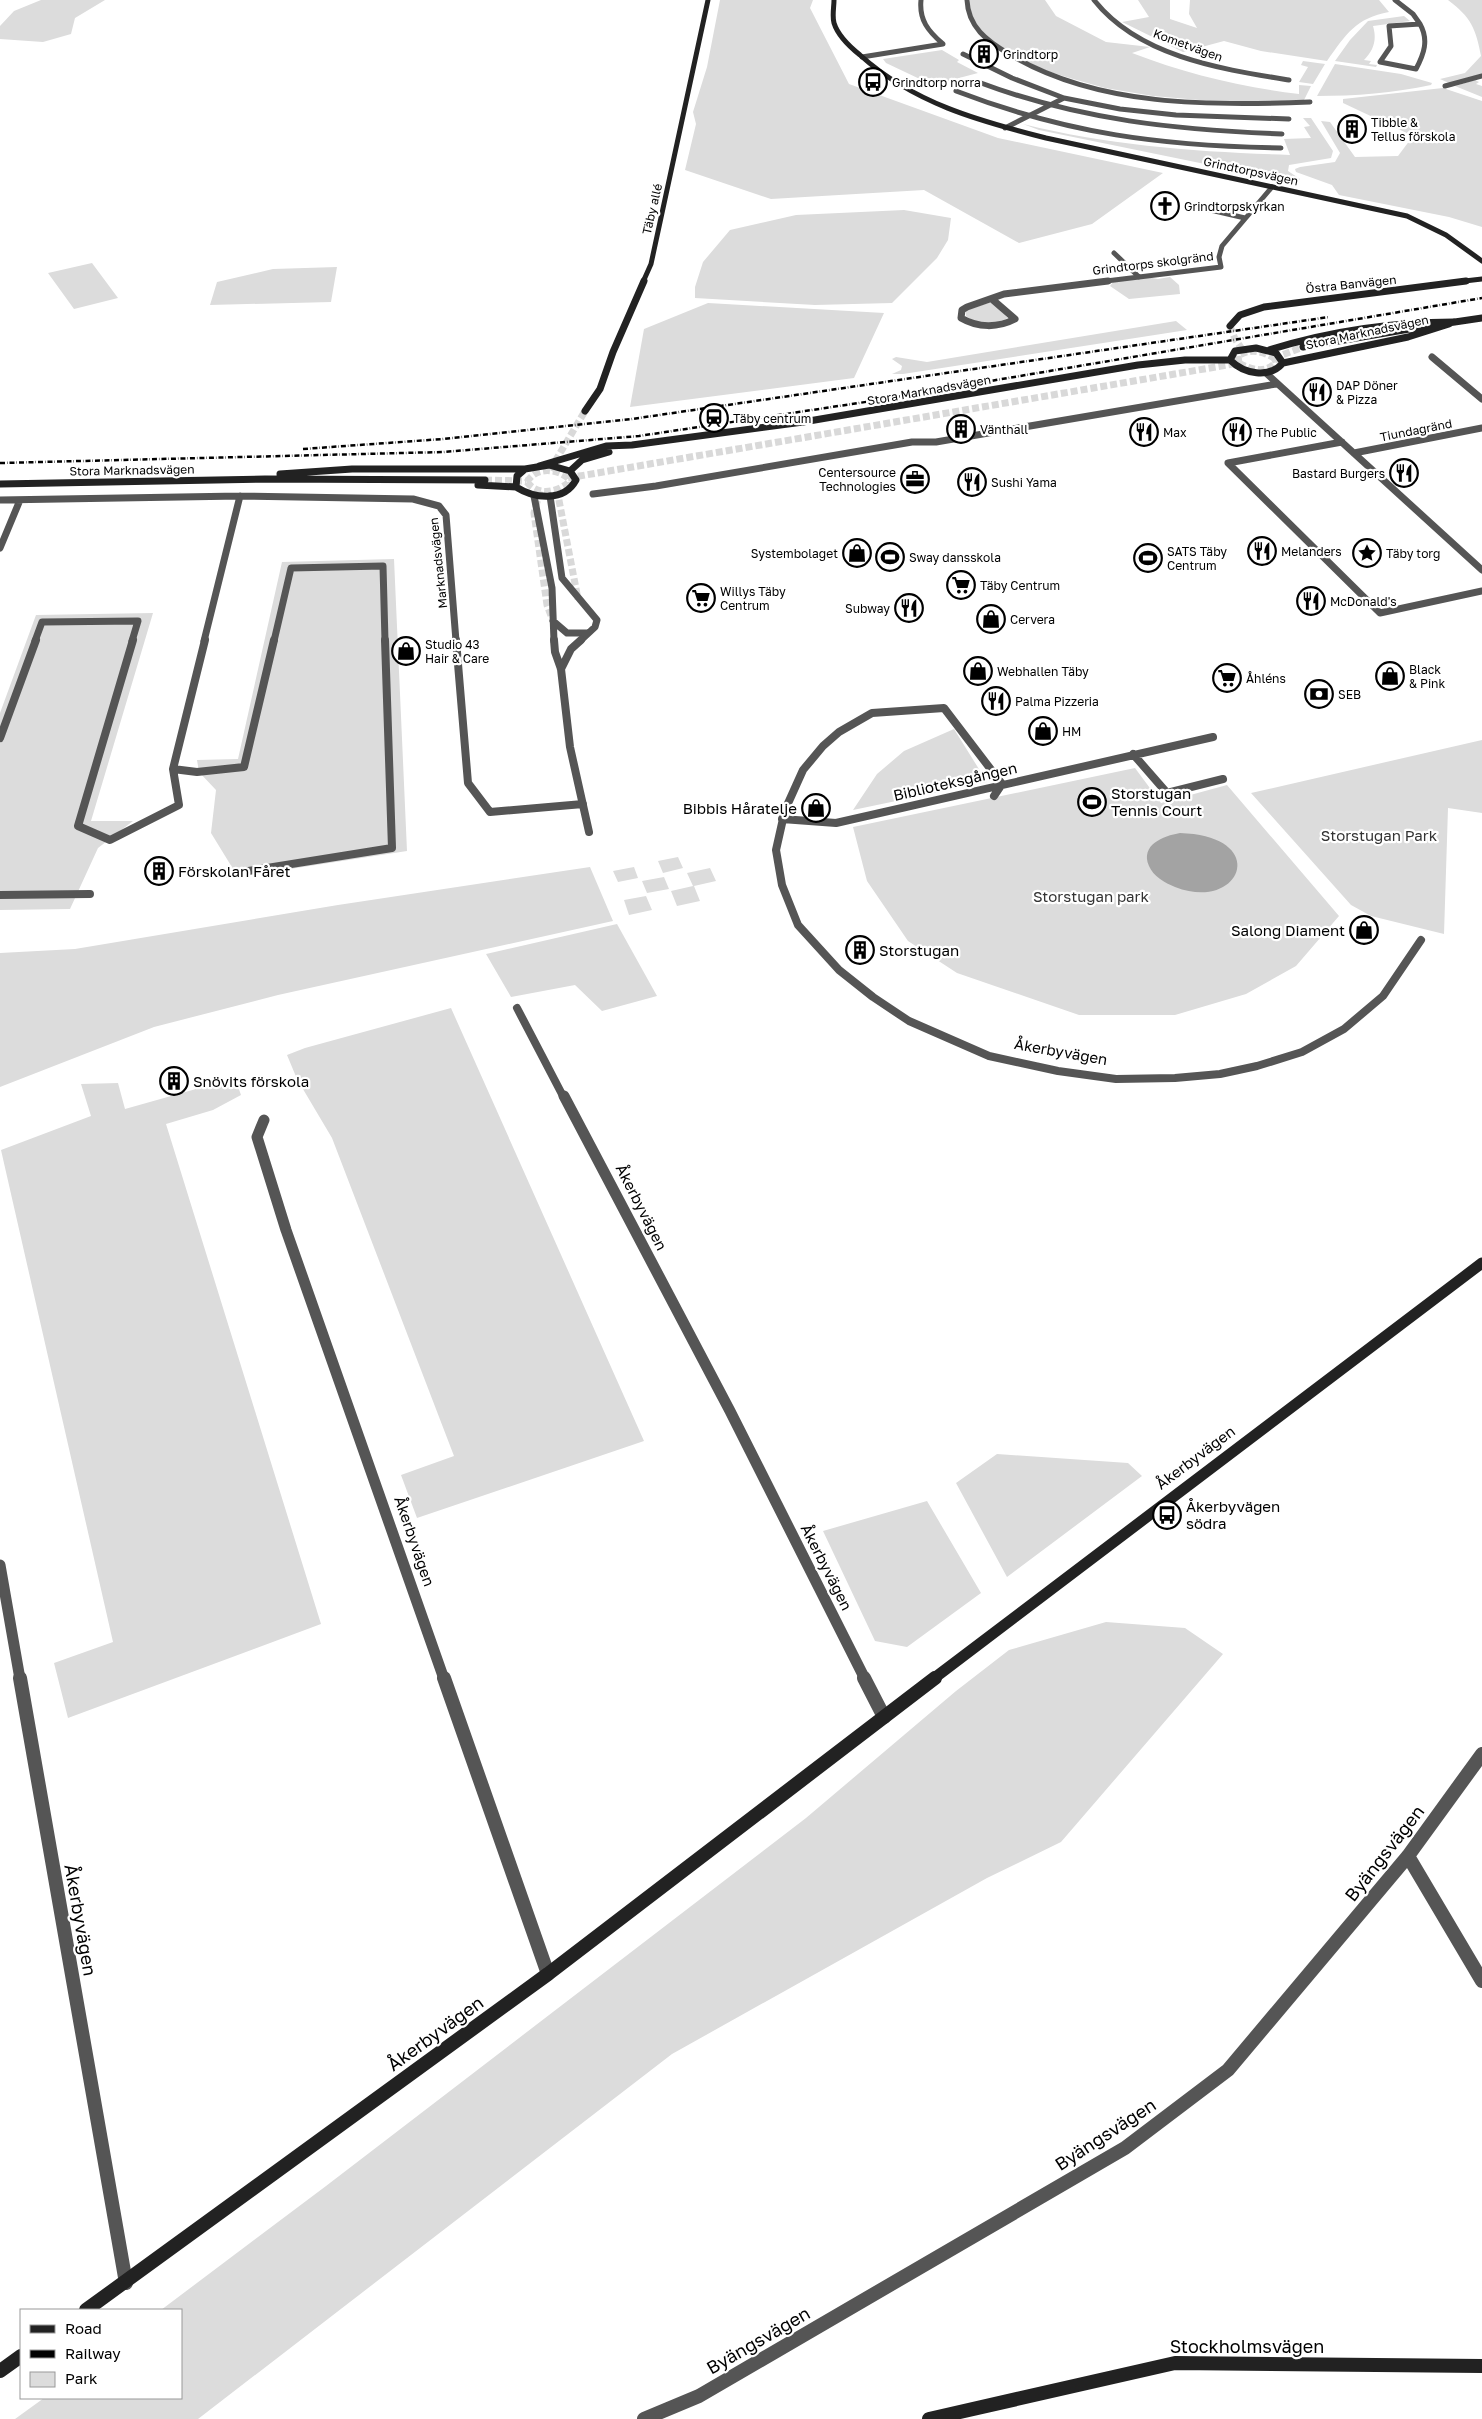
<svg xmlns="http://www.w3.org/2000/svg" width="1482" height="2419" font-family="'Golos Text',sans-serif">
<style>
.green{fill:#dcdcdc}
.water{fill:#a3a3a3}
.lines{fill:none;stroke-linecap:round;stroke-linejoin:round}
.street-tunnel{stroke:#d9d9d9;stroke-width:7;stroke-dasharray:7 3;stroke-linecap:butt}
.secondary-tunnel{stroke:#d9d9d9;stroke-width:7;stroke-dasharray:7 3;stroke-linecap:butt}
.street-far4{stroke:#555;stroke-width:5}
.street-far3{stroke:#555;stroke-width:7}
.street-far2{stroke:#555;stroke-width:8}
.street-far1{stroke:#555;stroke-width:11}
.street{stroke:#555;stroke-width:14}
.secondary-far3{stroke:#222;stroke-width:5}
.secondary-far2{stroke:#222;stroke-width:7}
.secondary-far1{stroke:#222;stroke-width:11}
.secondary{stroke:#222;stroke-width:14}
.rail{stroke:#000;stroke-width:2.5;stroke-dasharray:5 2 0.5 2;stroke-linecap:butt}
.labels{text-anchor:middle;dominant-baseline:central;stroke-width:4.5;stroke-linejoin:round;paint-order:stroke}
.far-street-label{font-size:12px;fill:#000;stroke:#fff}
.far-poi-label{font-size:12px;fill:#000;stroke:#fff;text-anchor:start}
.street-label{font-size:15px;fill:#000;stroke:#fff}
.poi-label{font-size:15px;fill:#000;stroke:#fff;text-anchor:start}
.park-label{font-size:15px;fill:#333;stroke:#fff}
.near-street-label{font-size:18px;fill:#000;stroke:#fff}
</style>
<rect width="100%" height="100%" fill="#fff"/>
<path class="green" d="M 41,0 L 105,0 L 75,18 L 71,34 L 43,42 L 0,39 L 0,26 L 14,11 Z
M 720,0 L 813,0 L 810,8 L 849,84 L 998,138 L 1163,173 L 1092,224 L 1019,243 L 924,190 L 771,199 L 685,170 L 696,124 L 693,112 L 707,67 Z
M 970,0 L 1045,0 L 1056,16 L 1106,42 L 1150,47 L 1132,53 C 1186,74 1242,87 1299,94 L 1299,85 L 1311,86 L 1304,100 L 1234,103 L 1153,96 L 1105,88 L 1073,79 L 1050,72 L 1003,51 L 982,34 L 969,12 Z
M 1138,0 L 1170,0 L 1170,19 L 1197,28 L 1189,14 L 1190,0 L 1379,0 L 1389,12 C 1356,18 1346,34 1327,61 L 1261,51 L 1224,41 L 1183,52 L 1122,22 L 1149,17 Z
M 1448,0 L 1482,0 L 1482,74 L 1449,83 L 1440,79 L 1465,73 L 1481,56 C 1476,29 1471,17 1448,0 Z
M 1404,16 L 1410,21 L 1373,26 C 1377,39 1374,50 1364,60 L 1371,61 L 1369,64 L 1377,65 L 1376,67 L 1335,61 L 1350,40 L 1368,21 Z
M 942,50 L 959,60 L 957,62 L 978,73 L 925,87 L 924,81 L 886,63 L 883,59 Z
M 1303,61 L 1325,64 L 1313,84 L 1299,82 L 1308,67 L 1301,65 Z
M 1335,64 L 1401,74 L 1432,83 L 1431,85 C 1394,93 1355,96 1317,96 Z
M 1475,80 L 1479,82 L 1476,84 L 1482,86 L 1482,97 L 1455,86 Z
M 1443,88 L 1482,101 L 1482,227 L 1449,217 L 1339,195 L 1332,185 L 1296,172 L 1295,169 L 1300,167 L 1335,162 L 1340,153 L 1321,121 L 1330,122 L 1355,157 L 1398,156 L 1413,136 L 1343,103 L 1343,99 Z
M 1303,118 L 1311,118 L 1333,151 L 1331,158 L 1289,165 L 1288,171 L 1300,179 L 1297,183 L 1039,130 L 1023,124 C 1111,146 1200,152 1290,155 L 1284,139 L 1311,138 L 1304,127 L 1310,126 Z
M 904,210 L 951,218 L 948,240 L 937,258 L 892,303 L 815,305 L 695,298 L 695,287 L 703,262 L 730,230 L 796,215 Z
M 92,263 L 118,298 L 74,309 L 48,273 Z
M 337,267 L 331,302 L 210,305 L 217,282 L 273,269 Z
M 1147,277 L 1158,279 L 1170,277 L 1179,285 L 1180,294 L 1129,299 L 1110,286 L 1113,282 Z
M 992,302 L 1008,318 C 995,325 978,325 966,316 L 966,310 Z
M 708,303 L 884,313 L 854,378 L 630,407 L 644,329 Z
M 1176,321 L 1187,330 L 903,374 L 892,374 L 901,370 L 902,366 L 892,359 L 896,357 L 927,362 Z
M 394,559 L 407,851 L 238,877 L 211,833 L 216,790 L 199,772 L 197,760 L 238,759 L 282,562 Z
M 153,613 L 91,821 L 133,821 L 98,848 L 70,909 L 0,910 L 0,713 L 36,615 Z
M 954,729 L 987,782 L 853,810 L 877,774 L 904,751 Z
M 1482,740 L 1482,813 L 1448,808 L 1444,934 L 1371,916 L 1351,905 L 1251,793 Z
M 1135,768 L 1161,803 L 1227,785 L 1339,916 L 1296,966 L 1246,994 L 1175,1015 L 1079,1015 L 957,973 L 908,941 L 867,881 L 853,827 Z
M 678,857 L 683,868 L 663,873 L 658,861 Z
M 590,867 L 613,921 L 278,995 L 154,1027 L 0,1087 L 0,953 L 75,949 L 338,905 Z
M 634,867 L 638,878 L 618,882 L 613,871 Z
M 710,868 L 716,881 L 694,886 L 700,901 L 677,906 L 671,891 L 693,886 L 687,873 Z
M 664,877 L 669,889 L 647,893 L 642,881 Z
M 646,896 L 652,910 L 629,915 L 624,900 Z
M 617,924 L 657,996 L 602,1011 L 575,985 L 511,997 L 486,954 Z
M 451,1008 L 644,1441 L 417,1518 L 401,1475 L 454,1456 L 332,1138 L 297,1079 L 287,1055 L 305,1048 Z
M 235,1078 L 241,1095 L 213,1110 L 166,1124 L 321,1624 L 68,1718 L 54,1663 L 113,1642 L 1,1150 L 91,1116 L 81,1084 L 118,1083 L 125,1109 Z
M 997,1454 L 1128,1463 L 1142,1476 L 1007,1577 L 956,1483 Z
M 927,1501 L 981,1593 L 907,1647 L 875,1641 L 823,1531 Z
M 1106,1622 L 1185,1628 L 1223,1654 L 1061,1842 L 987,1878 L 672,2054 L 198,2419 L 15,2419 L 44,2398 L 181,2398 L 181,2310 L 161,2310 L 326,2186 L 806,1818 L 956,1691 L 1009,1650 Z"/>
<path class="water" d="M 1180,833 C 1272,836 1241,913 1175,887 C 1165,883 1153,876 1149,866 C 1140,845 1163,836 1180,833 Z"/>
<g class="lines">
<path class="street-tunnel" d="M 557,490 L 578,599
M 540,491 L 534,513 L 547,605 L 553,621"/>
<path class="secondary-tunnel" d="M 1230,326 L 1235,339 L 1244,352
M 1274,358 L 1303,347
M 1239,363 L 1238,356 C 1250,348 1262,351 1274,358
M 1239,363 C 1251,370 1266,374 1276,362 L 1274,358
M 550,470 L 585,411
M 568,478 L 1239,363
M 485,480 L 526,481
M 527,482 C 538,496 555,493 568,483 L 568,478
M 527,482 C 536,467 555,468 568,478"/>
<path class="street-far4" d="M 967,0 C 968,27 987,41 1009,54 C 1097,107 1211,106 1310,102
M 1094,0 C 1139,57 1221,69 1289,80
M 1395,0 L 1413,14 L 1420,24
M 1420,24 C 1429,40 1424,54 1416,69 L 1380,62 L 1391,46 L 1389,26 Z
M 963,54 L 1012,78 L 1064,98
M 862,57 L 943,44 C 928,31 919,20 921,0
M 981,83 C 1080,120 1177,130 1282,134
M 1445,86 L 1482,76
M 956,91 C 1068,134 1162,146 1281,148
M 1005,128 L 1064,98 L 1120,109 L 1176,115 L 1289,119
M 1193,206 L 1245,218
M 1114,253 L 1139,277
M 1098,282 L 1221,267 L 1219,257 L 1222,246 L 1272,187"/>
<path class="street-far3" d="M 993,300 L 1015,319 C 998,328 978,328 961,318 L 962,310 L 967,307 L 1004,294 L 1108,281
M 1432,357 L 1482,399
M 1266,373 L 1482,570
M 1342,442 L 1228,463 L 1380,613 L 1482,591
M 1354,453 L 1482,428
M 593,494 L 656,486 L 912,442 L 936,442 L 1276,384
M 534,496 L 552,588 L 554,641
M 550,496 L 562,578 L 597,620 L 595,627 L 580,641
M 0,500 L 240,496 L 413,499 L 439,506 L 446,515 L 456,641
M 0,548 L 20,500
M 553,621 L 567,633 L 587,633
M 35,641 L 42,622 L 138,621 L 132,641
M 204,641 L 240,496
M 274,641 L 291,568 L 383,566 L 385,641"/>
<path class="street-far2" d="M 133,640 L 78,826 L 110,840 L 179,805 L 173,769 L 205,640
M 456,640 L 468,783 L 490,812 L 583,804
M 554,640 L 555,652 L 561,669 L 570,747 L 589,832
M 561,669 L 571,649 L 581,640
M 0,738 L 36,640
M 1133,754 L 1167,793 L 1223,779
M 173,769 L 197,772 L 244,767 L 274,640
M 994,796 L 1002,784 L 944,708 L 872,713 L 839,732 L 823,746 L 803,770 L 785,810 L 776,850 L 782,885 L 798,925 L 839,970 L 873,997 L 909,1021 L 989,1056 L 1058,1071 L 1116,1079 L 1175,1078 L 1220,1074 L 1257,1066 L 1302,1052 L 1344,1029 L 1383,996 L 1421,940
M 782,819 L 836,823 L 1213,737
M 229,874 L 392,848 L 385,640
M 0,895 L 90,894
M 517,1008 L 564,1098"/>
<path class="street-far1" d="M 564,1096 L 730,1411 L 865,1679
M 264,1120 L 257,1137 L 286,1230 L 444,1679
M 0,1565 L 20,1679"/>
<path class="street" d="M 20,1678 L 126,2283
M 444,1678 L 548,1974
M 864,1678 L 884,1717
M 1408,1856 L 1482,1981
M 644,2419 L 699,2396 L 1125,2148 L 1228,2070 L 1408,1856 L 1482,1754"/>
<path class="secondary-far3" d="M 834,0 C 834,7 832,16 834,23 C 838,36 850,47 860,55 C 913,103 979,121 1046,138 L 1407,216 L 1446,235 L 1482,261
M 643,282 L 651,264 L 708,0
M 1456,282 L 1482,279"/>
<path class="secondary-far2" d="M 1448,323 L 1482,318
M 1230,326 L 1240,315 L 1264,307 L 1466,281
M 1303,347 L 1427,326
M 1269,350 C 1330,331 1390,322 1454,322
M 1230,360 L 1235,351 L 1256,348 L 1276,353 L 1283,363
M 1230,360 C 1244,374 1269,379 1283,363
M 1283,363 L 1408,337 L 1449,324
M 585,411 L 600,389 L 613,352 L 644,281
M 549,465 L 570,471 L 576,480 C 564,502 535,499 516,487 L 517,476 L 525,469 Z
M 539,466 L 606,446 L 632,445 L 803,422 L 1138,365 L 1185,360 L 1230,360
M 570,471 L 582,460 L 609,452
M 280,474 L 352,469 L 525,469
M 0,484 L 265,479 L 485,480
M 478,485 L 516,487"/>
<path class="secondary-far1" d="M 933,1679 L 1482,1263"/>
<path class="secondary" d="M 86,2310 L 548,1974 L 935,1678
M 0,2371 L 21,2356
M 929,2419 L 1175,2363 L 1482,2366"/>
<path class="rail" d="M 303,449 L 443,439 L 632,419 L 1329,317
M 0,463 L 443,452 L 639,436 L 872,401 L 1482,298"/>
</g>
<defs>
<symbol id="building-ring" viewBox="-11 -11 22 22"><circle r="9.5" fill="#fff" stroke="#000" stroke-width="1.5"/><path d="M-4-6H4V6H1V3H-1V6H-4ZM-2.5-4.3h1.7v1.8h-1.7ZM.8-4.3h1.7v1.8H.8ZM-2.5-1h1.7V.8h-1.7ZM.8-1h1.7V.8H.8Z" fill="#000"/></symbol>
<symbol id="bus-ring" viewBox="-11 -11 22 22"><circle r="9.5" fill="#fff" stroke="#000" stroke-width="1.5"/><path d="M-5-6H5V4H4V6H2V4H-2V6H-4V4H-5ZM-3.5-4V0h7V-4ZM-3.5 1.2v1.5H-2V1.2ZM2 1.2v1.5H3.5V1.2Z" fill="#000"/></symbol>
<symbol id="church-ring" viewBox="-11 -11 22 22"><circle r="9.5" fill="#fff" stroke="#000" stroke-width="1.5"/><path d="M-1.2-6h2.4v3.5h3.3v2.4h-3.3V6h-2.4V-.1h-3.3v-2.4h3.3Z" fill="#000"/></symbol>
<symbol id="restaurant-ring" viewBox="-11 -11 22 22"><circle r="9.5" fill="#fff" stroke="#000" stroke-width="1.5"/><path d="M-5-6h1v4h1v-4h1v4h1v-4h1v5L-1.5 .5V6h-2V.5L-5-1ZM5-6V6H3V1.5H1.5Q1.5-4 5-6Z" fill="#000"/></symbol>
<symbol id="station-ring" viewBox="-11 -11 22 22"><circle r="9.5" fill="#fff" stroke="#000" stroke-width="1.5"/><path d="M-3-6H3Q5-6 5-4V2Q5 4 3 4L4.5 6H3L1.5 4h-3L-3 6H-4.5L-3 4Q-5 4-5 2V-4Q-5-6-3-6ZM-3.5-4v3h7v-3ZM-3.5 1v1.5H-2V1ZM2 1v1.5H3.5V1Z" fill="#000"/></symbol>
<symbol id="office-ring" viewBox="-11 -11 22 22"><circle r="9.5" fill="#fff" stroke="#000" stroke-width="1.5"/><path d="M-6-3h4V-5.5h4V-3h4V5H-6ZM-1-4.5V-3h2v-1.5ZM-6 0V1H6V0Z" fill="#000"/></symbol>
<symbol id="shop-ring" viewBox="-11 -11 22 22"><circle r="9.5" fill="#fff" stroke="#000" stroke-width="1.5"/><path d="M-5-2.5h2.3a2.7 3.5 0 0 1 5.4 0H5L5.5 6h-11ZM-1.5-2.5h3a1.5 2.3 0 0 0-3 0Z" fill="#000"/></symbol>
<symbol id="sight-ring" viewBox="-11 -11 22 22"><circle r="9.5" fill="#fff" stroke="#000" stroke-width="1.5"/><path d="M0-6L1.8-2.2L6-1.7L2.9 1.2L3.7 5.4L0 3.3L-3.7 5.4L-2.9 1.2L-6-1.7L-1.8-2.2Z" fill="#000"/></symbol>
<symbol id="stadium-ring" viewBox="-11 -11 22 22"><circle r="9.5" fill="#fff" stroke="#000" stroke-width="1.5"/><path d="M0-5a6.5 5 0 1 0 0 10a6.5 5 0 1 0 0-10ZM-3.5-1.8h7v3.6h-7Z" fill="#000"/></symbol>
<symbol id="supermarket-ring" viewBox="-11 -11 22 22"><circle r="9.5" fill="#fff" stroke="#000" stroke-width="1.5"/><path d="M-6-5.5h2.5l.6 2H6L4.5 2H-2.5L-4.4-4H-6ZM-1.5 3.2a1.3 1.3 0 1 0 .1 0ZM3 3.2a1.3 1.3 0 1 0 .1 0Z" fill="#000"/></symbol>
<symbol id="bank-ring" viewBox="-11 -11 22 22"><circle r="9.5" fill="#fff" stroke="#000" stroke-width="1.5"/><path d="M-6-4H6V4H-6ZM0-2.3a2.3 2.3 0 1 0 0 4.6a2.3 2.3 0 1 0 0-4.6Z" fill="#000"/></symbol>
</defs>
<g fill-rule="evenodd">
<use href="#building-ring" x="968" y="38" width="32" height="32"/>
<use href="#bus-ring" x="857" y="66" width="32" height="32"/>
<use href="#building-ring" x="1336" y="113" width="32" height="32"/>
<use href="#church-ring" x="1149" y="190" width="32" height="32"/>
<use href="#restaurant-ring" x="1301" y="376" width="32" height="32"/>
<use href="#station-ring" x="698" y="402" width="32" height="32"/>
<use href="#building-ring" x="945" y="413" width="32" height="32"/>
<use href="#restaurant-ring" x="1128" y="416" width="32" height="32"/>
<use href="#restaurant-ring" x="1221" y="416" width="32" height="32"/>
<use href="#restaurant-ring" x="1388" y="457" width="32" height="32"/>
<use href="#office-ring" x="899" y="463" width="32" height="32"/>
<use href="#restaurant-ring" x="956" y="466" width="32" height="32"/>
<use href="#restaurant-ring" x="1246" y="535" width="32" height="32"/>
<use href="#shop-ring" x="841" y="537" width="32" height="32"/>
<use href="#sight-ring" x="1351" y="537" width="32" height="32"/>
<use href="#stadium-ring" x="874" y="541" width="32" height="32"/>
<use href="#stadium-ring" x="1132" y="542" width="32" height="32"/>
<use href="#supermarket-ring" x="945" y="569" width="32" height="32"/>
<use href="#supermarket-ring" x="685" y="582" width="32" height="32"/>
<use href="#restaurant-ring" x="1295" y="585" width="32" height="32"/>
<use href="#restaurant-ring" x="893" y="592" width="32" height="32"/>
<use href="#shop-ring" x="975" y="603" width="32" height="32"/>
<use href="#shop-ring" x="390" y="635" width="32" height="32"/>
<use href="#shop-ring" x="962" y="655" width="32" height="32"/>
<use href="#shop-ring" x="1374" y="660" width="32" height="32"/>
<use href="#supermarket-ring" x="1211" y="662" width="32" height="32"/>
<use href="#bank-ring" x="1303" y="678" width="32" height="32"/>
<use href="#restaurant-ring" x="980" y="685" width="32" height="32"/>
<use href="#shop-ring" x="1027" y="715" width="32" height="32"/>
<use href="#stadium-ring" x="1076" y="786" width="32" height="32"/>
<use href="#shop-ring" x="800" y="792" width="32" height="32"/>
<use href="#building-ring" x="143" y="855" width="32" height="32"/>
<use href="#shop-ring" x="1348" y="914" width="32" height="32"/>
<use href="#building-ring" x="844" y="934" width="32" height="32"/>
<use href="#building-ring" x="158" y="1065" width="32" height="32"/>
<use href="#bus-ring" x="1151" y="1499" width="32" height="32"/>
</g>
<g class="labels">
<g class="far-street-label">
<text transform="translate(1188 45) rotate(20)">Kometvägen</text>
<text transform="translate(1251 171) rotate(12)">Grindtorpsvägen</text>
<text transform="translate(652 209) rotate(-77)">Täby allé</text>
<text transform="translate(1153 263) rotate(-7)">Grindtorps skolgränd</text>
<text transform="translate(1351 284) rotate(-6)">Östra Banvägen</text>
<text transform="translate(1367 332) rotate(-12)">Stora Marknadsvägen</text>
<text transform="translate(929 390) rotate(-10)">Stora Marknadsvägen</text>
<text transform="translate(1416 430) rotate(-11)">Tiundagränd</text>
<text transform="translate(132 470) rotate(-1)">Stora Marknadsvägen</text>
<text transform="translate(438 563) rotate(-96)">Marknadsvägen</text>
</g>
<g class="far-poi-label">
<text x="1003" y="54">Grindtorp</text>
<text x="892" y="82">Grindtorp norra</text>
<text x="1371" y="122">Tibble &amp;<tspan x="1371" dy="14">Tellus förskola</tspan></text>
<text x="1184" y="206">Grindtorpskyrkan</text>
<text x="1336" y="385">DAP Döner<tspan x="1336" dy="14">&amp; Pizza</tspan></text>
<text x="733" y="418">Täby centrum</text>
<text x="980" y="429">Vänthall</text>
<text x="1163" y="432">Max</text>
<text x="1256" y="432">The Public</text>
<text x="896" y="472" text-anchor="end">Centersource<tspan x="896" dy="14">Technologies</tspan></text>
<text x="1385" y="473" text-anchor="end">Bastard Burgers</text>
<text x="991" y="482">Sushi Yama</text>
<text x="1167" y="551">SATS Täby<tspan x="1167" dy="14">Centrum</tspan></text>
<text x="1281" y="551">Melanders</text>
<text x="838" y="553" text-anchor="end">Systembolaget</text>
<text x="1386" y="553">Täby torg</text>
<text x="909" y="557">Sway dansskola</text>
<text x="980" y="585">Täby Centrum</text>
<text x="720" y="591">Willys Täby<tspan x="720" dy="14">Centrum</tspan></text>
<text x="1330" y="601">McDonald's</text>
<text x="890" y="608" text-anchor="end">Subway</text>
<text x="1010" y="619">Cervera</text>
<text x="425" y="644">Studio 43<tspan x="425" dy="14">Hair &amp; Care</tspan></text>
<text x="1409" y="669">Black<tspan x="1409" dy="14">&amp; Pink</tspan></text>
<text x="997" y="671">Webhallen Täby</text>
<text x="1246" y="678">Åhléns</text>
<text x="1338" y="694">SEB</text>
<text x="1015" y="701">Palma Pizzeria</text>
<text x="1062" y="731">HM</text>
</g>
<g class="street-label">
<text transform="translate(955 781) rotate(-13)">Biblioteksgången</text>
<text transform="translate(1061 1051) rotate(10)">Åkerbyvägen</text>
<text transform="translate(642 1207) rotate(63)">Åkerbyvägen</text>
<text transform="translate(1195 1457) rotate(-37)">Åkerbyvägen</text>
<text transform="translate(415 1541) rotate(71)">Åkerbyvägen</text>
<text transform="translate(827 1567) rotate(63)">Åkerbyvägen</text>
</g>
<g class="poi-label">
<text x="1111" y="793">Storstugan<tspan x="1111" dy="17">Tennis Court</tspan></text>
<text x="797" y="808" text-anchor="end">Bibbis Håratelje</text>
<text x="178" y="871">Förskolan Fåret</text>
<text x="1345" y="930" text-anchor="end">Salong Diament</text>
<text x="879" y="950">Storstugan</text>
<text x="193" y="1081">Snövits förskola</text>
<text x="1186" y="1506">Åkerbyvägen<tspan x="1186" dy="17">södra</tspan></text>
</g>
<g class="park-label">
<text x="1379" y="835">Storstugan Park</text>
<text x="1091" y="896">Storstugan park</text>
</g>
<g class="near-street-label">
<text transform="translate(1384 1853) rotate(-52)">Byängsvägen</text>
<text transform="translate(81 1920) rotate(80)">Åkerbyvägen</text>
<text transform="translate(435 2033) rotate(-36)">Åkerbyvägen</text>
<text transform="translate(1105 2134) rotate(-33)">Byängsvägen</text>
<text transform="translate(758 2340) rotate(-30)">Byängsvägen</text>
<text x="1247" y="2346">Stockholmsvägen</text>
</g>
</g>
<rect x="20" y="2309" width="162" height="90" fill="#ffffff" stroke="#999999"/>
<rect x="30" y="2325" width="25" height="8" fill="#222222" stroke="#999999"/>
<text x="65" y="2334" font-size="15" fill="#000000">Road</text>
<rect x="30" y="2350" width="25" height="8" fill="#000000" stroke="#999999"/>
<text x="65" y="2359" font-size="15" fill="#000000">Railway</text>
<rect x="30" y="2372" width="25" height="15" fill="#dcdcdc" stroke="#999999"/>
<text x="65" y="2384" font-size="15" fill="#000000">Park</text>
</svg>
